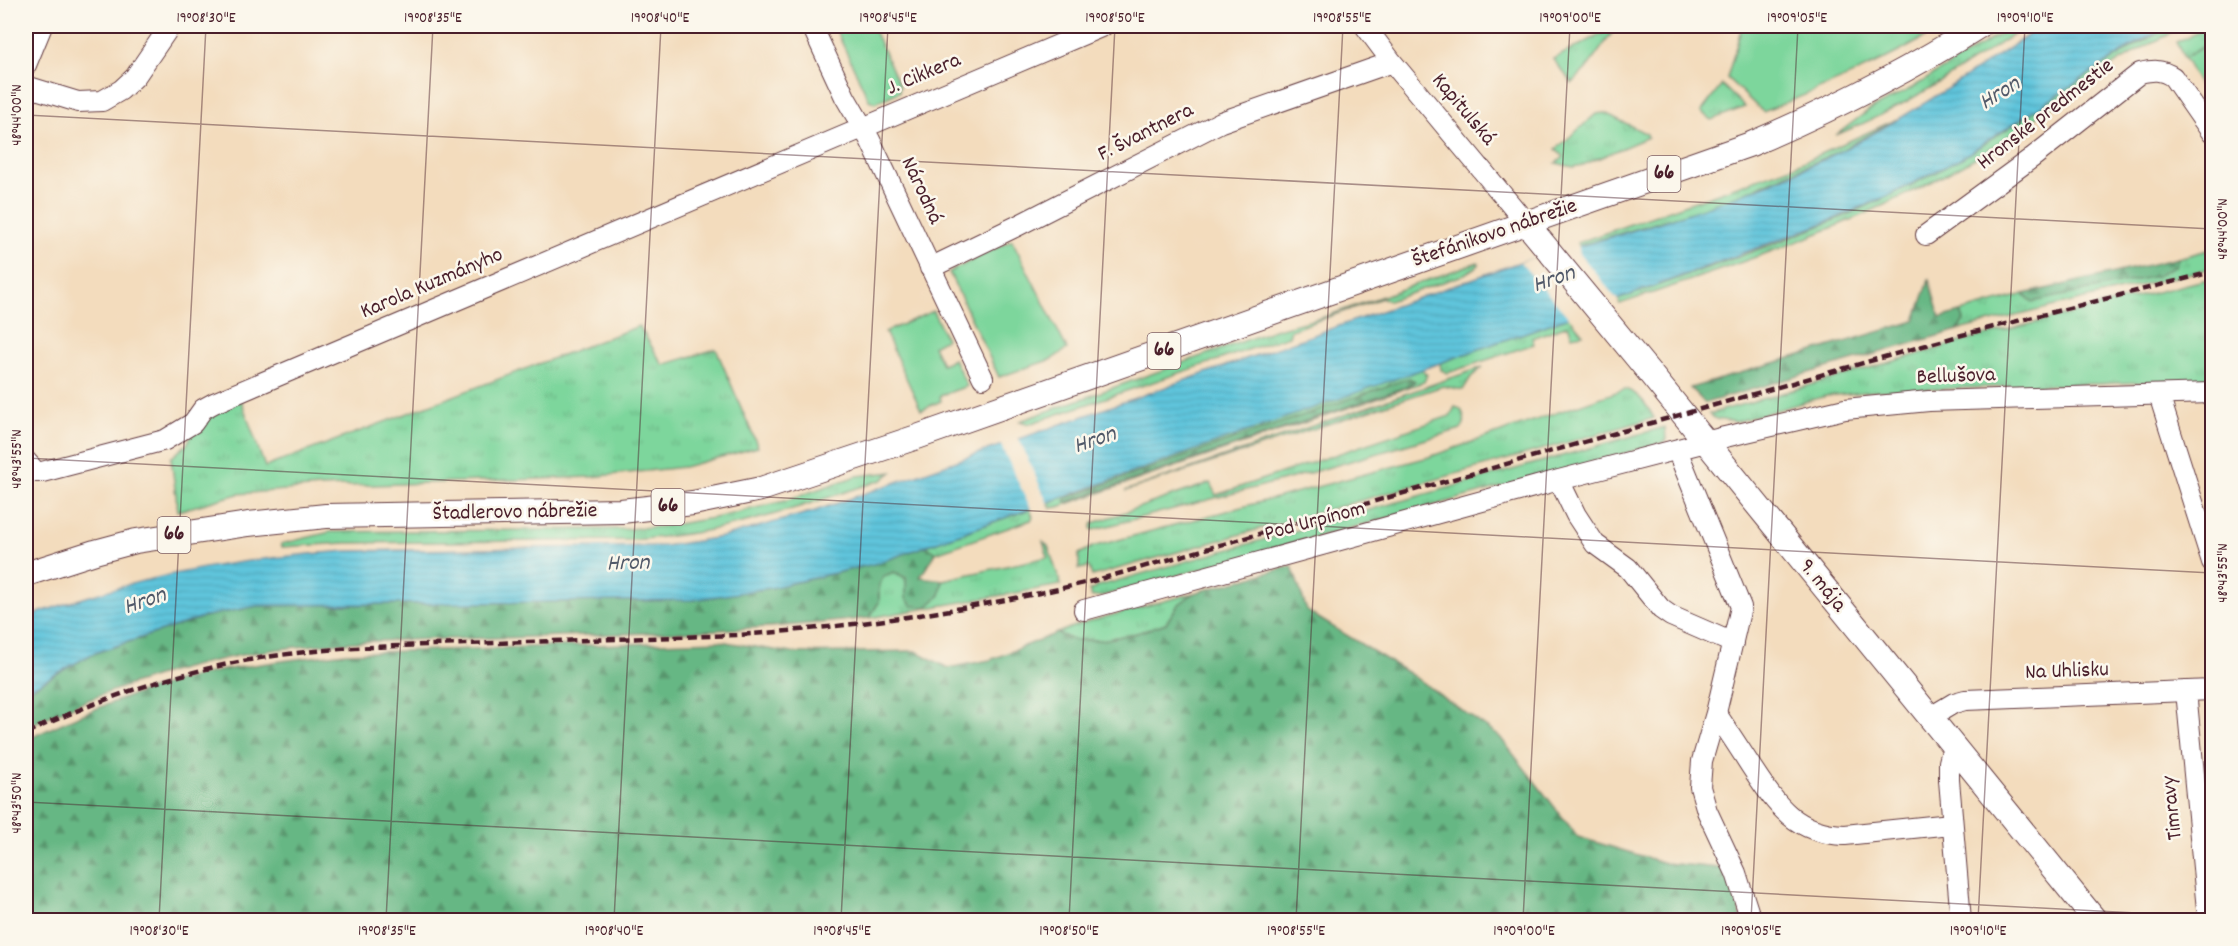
<svg xmlns="http://www.w3.org/2000/svg" width="2238" height="946" font-family="Dekko,sans-serif">
<style>
.grass{fill:url(#grass-tufts);stroke:#647a64;stroke-width:1.5}
.forest{fill:url(#forest-firs);stroke:#586b58;stroke-width:1.5}
.green{fill:#7dd69c;stroke:#647a64;stroke-width:1.5}
.water{fill:url(#water-rules);stroke:#547283;stroke-width:1.5}
.pier{fill:#f3dcbd}
.lines{fill:none;stroke-linecap:round;stroke-linejoin:round}
.minor-casing{stroke:#633b41;stroke-width:22}
.major-casing{stroke:#633b41;stroke-width:26}
.minor{stroke:#fff;stroke-width:20}
.major{stroke:#fff;stroke-width:24}
.rail{stroke:#4a1f2b;stroke-width:4.5;stroke-dasharray:9 4.5;stroke-linecap:butt}
.ticks{fill:none;stroke:#4a1f2b;stroke-width:1.5;stroke-opacity:0.45}
.labels{text-anchor:middle;dominant-baseline:central;stroke-width:5;stroke-linejoin:round;paint-order:stroke}
.shield{fill:#fbf7ec;stroke:#7f6065;stroke-width:1.5}
.shield-label{font-size:21px;font-weight:bold;fill:#4a1f2b}
.street-label{font-size:22px;fill:#4a1f2b;stroke:#fbf7ec}
.water-label{font-size:24px;font-style:italic;fill:#515969;stroke:#fbf7ec}
.neatline{fill:none;stroke:#4a1f2b;stroke-width:2}
.ticks-label{font-size:15px;text-anchor:middle;fill:#4a1f2b}
</style>
<defs>
<pattern id="grass-tufts" width="24" height="20" patternUnits="userSpaceOnUse" patternTransform="scale(1.5)"><rect width="24" height="20" fill="#7dd69c"/><path d="M3 7l-1-3M5 7V3M7 7l1-3M15 17l-1-3M17 17v-4M19 17l1-3" fill="none" stroke="#6eb787"/></pattern>
<pattern id="forest-firs" width="22" height="20" patternUnits="userSpaceOnUse" patternTransform="scale(1.5)"><rect width="22" height="20" fill="#66b784"/><path d="M5 1l3.5 6h-7zM16 11l3.5 6h-7z" fill="#56946c"/></pattern>
<pattern id="water-rules" width="6" height="5" patternUnits="userSpaceOnUse" patternTransform="scale(1.5)"><rect width="6" height="5" fill="#5ec4db"/><path d="M0 2.5h6" fill="none" stroke="#53a8bc"/></pattern>
</defs>
<rect width="100%" height="100%" fill="#fbf7ec"/>
<filter id="ink" filterUnits="userSpaceOnUse"><feTurbulence type="fractalNoise" baseFrequency=".0167" numOctaves="2"/><feDisplacementMap in="SourceGraphic" scale="12" xChannelSelector="R" yChannelSelector="G"/><feConvolveMatrix kernelMatrix="1 2 1 2 8 2 1 2 1" color-interpolation-filters="sRGB"/></filter>
<filter id="wash" filterUnits="userSpaceOnUse"><feTurbulence type="fractalNoise" baseFrequency=".008" numOctaves="4" result="noise"/><feDisplacementMap in="SourceGraphic" scale="24" xChannelSelector="R" yChannelSelector="G"/><feGaussianBlur stdDeviation="1.35" result="paint"/><feColorMatrix in="noise" values="0 0 0 0 0 0 0 0 0 0 0 0 0 0 0 0 0 1.4 0 .05"/><feComposite in="paint" operator="in"/></filter>
<g filter="url(#wash)">
<rect width="100%" height="100%" fill="#f3dcbd"/>
<path class="grass" d="M 1617,26 L 1587,68 L 1572,83 L 1553,59 Z
M 2013,26 L 2026,26 C 1965,67 1905,108 1836,135 L 1869,110 L 1912,88 Z
M 2172,26 L 2188,26 C 2105,60 2039,122 1961,166 C 1854,226 1736,265 1620,304 L 1617,300 C 1733,258 1854,221 1961,158 C 2032,116 2098,63 2172,26 Z
M 2212,26 L 2212,47 L 2184,58 L 2176,42 Z
M 1722,85 L 1745,107 L 1711,120 L 1701,112 Z
M 1605,113 L 1647,134 L 1648,137 L 1583,165 L 1573,167 L 1556,163 L 1563,157 L 1556,149 L 1596,114 Z
M 1897,119 L 1838,152 L 1716,205 L 1578,246 L 1577,243 L 1794,166 Z
M 2212,249 L 2212,268 L 1958,330 L 1964,320 L 1961,312 L 2024,294 L 2033,302 L 2175,266 L 2178,258 Z
M 1478,262 L 1479,265 L 1463,275 L 1389,301 L 1382,298 L 1291,330 L 1289,336 L 1029,424 L 1020,421 L 1277,329 L 1324,317 Z
M 2212,278 L 2212,380 L 1876,391 L 1826,396 L 1735,422 L 1716,419 L 1709,414 L 1975,338 Z
M 1569,317 L 1583,334 L 1572,336 L 1568,325 L 1532,338 L 1534,344 L 1448,373 L 1441,370 L 1440,363 Z
M 639,326 L 663,365 L 716,349 L 758,447 L 684,467 L 591,477 L 321,487 L 238,494 L 178,511 L 171,458 L 187,444 L 200,416 L 240,397 L 265,467 Z
M 1483,367 L 1471,377 L 1463,390 L 1443,386 L 1125,491 Z
M 1422,369 L 1427,375 L 1424,382 L 1058,507 L 1051,508 L 1048,503 Z
M 1625,389 C 1640,394 1646,404 1654,418 L 1092,576 L 1089,567 L 1079,569 L 1079,554 L 1092,547 L 1429,457 Z
M 1455,407 L 1461,409 C 1464,416 1467,422 1461,429 L 1292,478 L 1093,530 L 1091,528 L 1093,523 L 1210,483 L 1216,495 L 1450,416 Z
M 1665,427 L 1666,440 L 1662,443 L 1102,596 L 1092,597 L 1089,590 L 1095,589 L 1095,587 Z
M 892,472 L 882,480 C 826,498 769,519 710,530 C 685,535 659,537 633,540 L 345,543 L 282,547 L 281,544 L 330,532 L 627,529 L 666,526 L 719,517 L 784,501 L 857,476 Z
M 1030,509 L 1033,517 L 1031,520 L 936,553 L 926,546 Z
M 1043,542 L 1048,546 L 1061,585 L 869,618 L 879,602 L 879,585 L 884,576 L 894,572 L 906,578 L 906,598 L 940,595 L 943,580 L 1048,557 Z
M 1194,593 L 1178,605 L 1166,623 L 1137,633 L 1103,640 L 1073,640 L 1057,633 L 1083,623 Z"/>
<path class="forest" d="M 2178,258 L 2175,266 L 2157,276 L 2032,302 L 2024,294 Z
M 1929,280 L 1940,318 L 1961,312 L 1964,320 L 1958,330 L 1705,403 L 1690,388 L 1915,321 Z
M 1409,378 L 1415,381 L 1409,386 L 1068,502 L 1065,501 L 1067,498 Z
M 926,546 L 936,553 L 920,577 L 943,580 L 940,595 L 927,607 L 912,606 L 906,598 L 906,578 L 894,572 L 884,576 L 879,585 L 879,602 L 869,618 C 744,632 619,634 493,638 C 407,640 320,640 236,656 C 163,671 93,695 26,727 L 26,691 L 92,654 L 207,616 L 257,606 L 693,600 L 771,588 L 878,563 Z
M 1292,566 L 1307,611 L 1410,674 L 1500,737 L 1578,837 L 1665,863 L 1730,869 L 1742,920 L 1573,920 L 1548,908 L 1541,920 L 26,920 L 26,740 C 87,710 152,685 219,671 C 261,663 303,658 346,653 L 720,641 L 792,653 L 916,651 L 948,668 L 990,660 L 1057,633 L 1073,640 L 1103,640 L 1137,633 L 1166,623 L 1178,605 L 1194,593 Z"/>
<path class="green" d="M 834,26 L 872,26 L 900,86 L 899,92 L 875,103 L 869,100 Z
M 1742,26 L 1944,26 C 1887,62 1825,87 1763,112 L 1727,78 Z
M 2212,41 L 2212,88 L 2204,93 L 2184,58 Z
M 1012,240 L 1067,349 L 1052,359 L 999,377 L 949,272 Z
M 933,311 L 946,339 L 933,346 L 942,364 L 954,359 L 967,386 L 940,396 L 941,401 L 921,410 L 885,332 Z"/>
<path class="water" d="M 2042,26 L 2172,26 L 2137,43 L 1960,159 L 1890,195 L 1827,222 L 1617,300 L 878,563 L 771,588 L 693,600 L 257,606 L 207,616 L 92,654 L 26,691 L 26,618 C 42,611 60,606 77,600 C 168,570 252,558 347,551 L 665,546 L 722,537 L 815,511 L 1520,262 C 1628,234 1737,202 1837,153 C 1909,117 1975,70 2042,26 Z"/>
<path class="pier" d="M 1578,244 L 1580,254 L 1619,302 L 1571,320 L 1520,262 Z
M 1018,437 L 1048,504 L 1032,511 L 1000,443 Z"/>
</g>
<g filter="url(#ink)">
<g class="lines">
<defs>
<path id="minor" d="M 812,26 L 845,97 L 870,140 L 983,378
M 1365,26 L 1392,62 L 1526,223
M 26,65 L 42,26
M 26,86 L 78,102 L 102,101 L 121,90 L 135,77 L 170,26
M 1926,235 L 2033,157 L 2140,73 C 2153,70 2161,69 2173,77 L 2212,133
M 930,268 L 1017,226 L 1221,122 L 1392,62
M 2159,395 L 2212,562
M 1677,450 L 1741,607 L 1716,713 L 1702,761 L 1700,787 L 1707,811 L 1736,873 L 1751,920
M 26,461 L 36,472 L 42,472 L 165,440 L 193,423 L 203,409 L 214,403 L 1103,26
M 1559,480 L 1576,515 L 1595,544 L 1628,568 L 1661,609 L 1671,616 L 1733,643
M 1084,610 L 1559,480 L 1725,437 L 1845,409 L 1929,401 L 2212,393
M 2186,691 L 2208,920
M 1716,713 C 1728,731 1740,749 1752,768 C 1777,806 1796,834 1845,835 L 1951,824
M 1929,718 L 1954,703 L 1965,700 L 2212,690
M 1953,747 L 1949,762 L 1949,780 L 1961,920"/>
<path id="major" d="M 1526,223 L 1649,372 L 2095,920
M 26,574 L 95,552 L 136,541 L 248,524 L 326,516 L 621,511 L 693,503 L 761,489 L 917,437 L 1751,144 C 1831,110 1906,72 1979,26"/>
</defs>
<use href="#minor" class="minor-casing"/>
<use href="#major" class="major-casing"/>
<use href="#minor" class="minor"/>
<use href="#major" class="major"/>
<path class="rail" d="M 26,733 C 97,700 171,674 249,660 C 320,647 393,646 465,644 C 556,641 647,638 737,635 C 857,627 976,609 1093,581 L 1962,335 L 2212,272"/>
</g>
</g>
<path class="ticks" d="M 26,115 L 2212,229M 26,458 L 2212,573M 26,802 L 2212,917M 159,920 L 206,26M 386,920 L 433,26M 614,920 L 661,26M 841,920 L 888,26M 1069,920 L 1115,26M 1296,920 L 1343,26M 1523,920 L 1570,26M 1751,920 L 1798,26M 1978,920 L 2025,26M 2205,920 L 2212,784"/>
<g class="labels">
<g class="shield">
<rect x="1647.5" y="156" width="33" height="36" rx="4.5"/>
<rect x="1147.5" y="333" width="33" height="36" rx="4.5"/>
<rect x="651.5" y="489" width="33" height="36" rx="4.5"/>
<rect x="157.5" y="517" width="33" height="36" rx="4.5"/>
</g>
<g class="shield-label">
<text x="1664" y="174">66</text>
<text x="1164" y="351">66</text>
<text x="668" y="507">66</text>
<text x="174" y="535">66</text>
</g>
<g class="street-label">
<text transform="translate(924 75) rotate(-23)">J. Cikkera</text>
<text transform="translate(1463 110) rotate(50)">Kapitulská</text>
<text transform="translate(2046 115) rotate(-38)">Hronské predmestie</text>
<text transform="translate(1146 133) rotate(-27)">F. Švantnera</text>
<text transform="translate(921 191) rotate(65)">Národná</text>
<text transform="translate(1495 234) rotate(-19)">Štefánikovo nábrežie</text>
<text transform="translate(432 284) rotate(-23)">Karola Kuzmányho</text>
<text transform="translate(1956 377) rotate(-2)">Bellušova</text>
<text transform="translate(515 513) rotate(-1)">Štadlerovo nábrežie</text>
<text transform="translate(1315 522) rotate(-15)">Pod Urpínom</text>
<text transform="translate(1822 586) rotate(51)">9. mája</text>
<text transform="translate(2067 672) rotate(-2)">Na Uhlisku</text>
<text transform="translate(2173 808) rotate(-96)">Timravy</text>
</g>
<g class="water-label">
<text transform="translate(2000 94) rotate(-32)">Hron</text>
<text transform="translate(1554 280) rotate(-19)">Hron</text>
<text transform="translate(1095 441) rotate(-19)">Hron</text>
<text transform="translate(628 564) rotate(-2)">Hron</text>
<text transform="translate(145 602) rotate(-19)">Hron</text>
</g>
</g>
<rect width="2238" height="946" fill="none" stroke="#fbf7ec" stroke-width="66"/>
<rect x="33" y="33" width="2172" height="880" class="neatline"/>
<g class="ticks-label">
<text x="206" y="22">19°08'30"E</text>
<text x="433" y="22">19°08'35"E</text>
<text x="660" y="22">19°08'40"E</text>
<text x="888" y="22">19°08'45"E</text>
<text x="1115" y="22">19°08'50"E</text>
<text x="1342" y="22">19°08'55"E</text>
<text x="1570" y="22">19°09'00"E</text>
<text x="1797" y="22">19°09'05"E</text>
<text x="2025" y="22">19°09'10"E</text>
<text transform="translate(16 115) rotate(-90)" y="5">48°44'00"N</text>
<text transform="translate(2222 229) rotate(-90)" y="5">48°44'00"N</text>
<text transform="translate(16 459) rotate(-90)" y="5">48°43'55"N</text>
<text transform="translate(2222 573) rotate(-90)" y="5">48°43'55"N</text>
<text transform="translate(16 803) rotate(-90)" y="5">48°43'50"N</text>
<text x="159" y="935">19°08'30"E</text>
<text x="387" y="935">19°08'35"E</text>
<text x="614" y="935">19°08'40"E</text>
<text x="842" y="935">19°08'45"E</text>
<text x="1069" y="935">19°08'50"E</text>
<text x="1296" y="935">19°08'55"E</text>
<text x="1524" y="935">19°09'00"E</text>
<text x="1751" y="935">19°09'05"E</text>
<text x="1978" y="935">19°09'10"E</text>
</g>
</svg>
